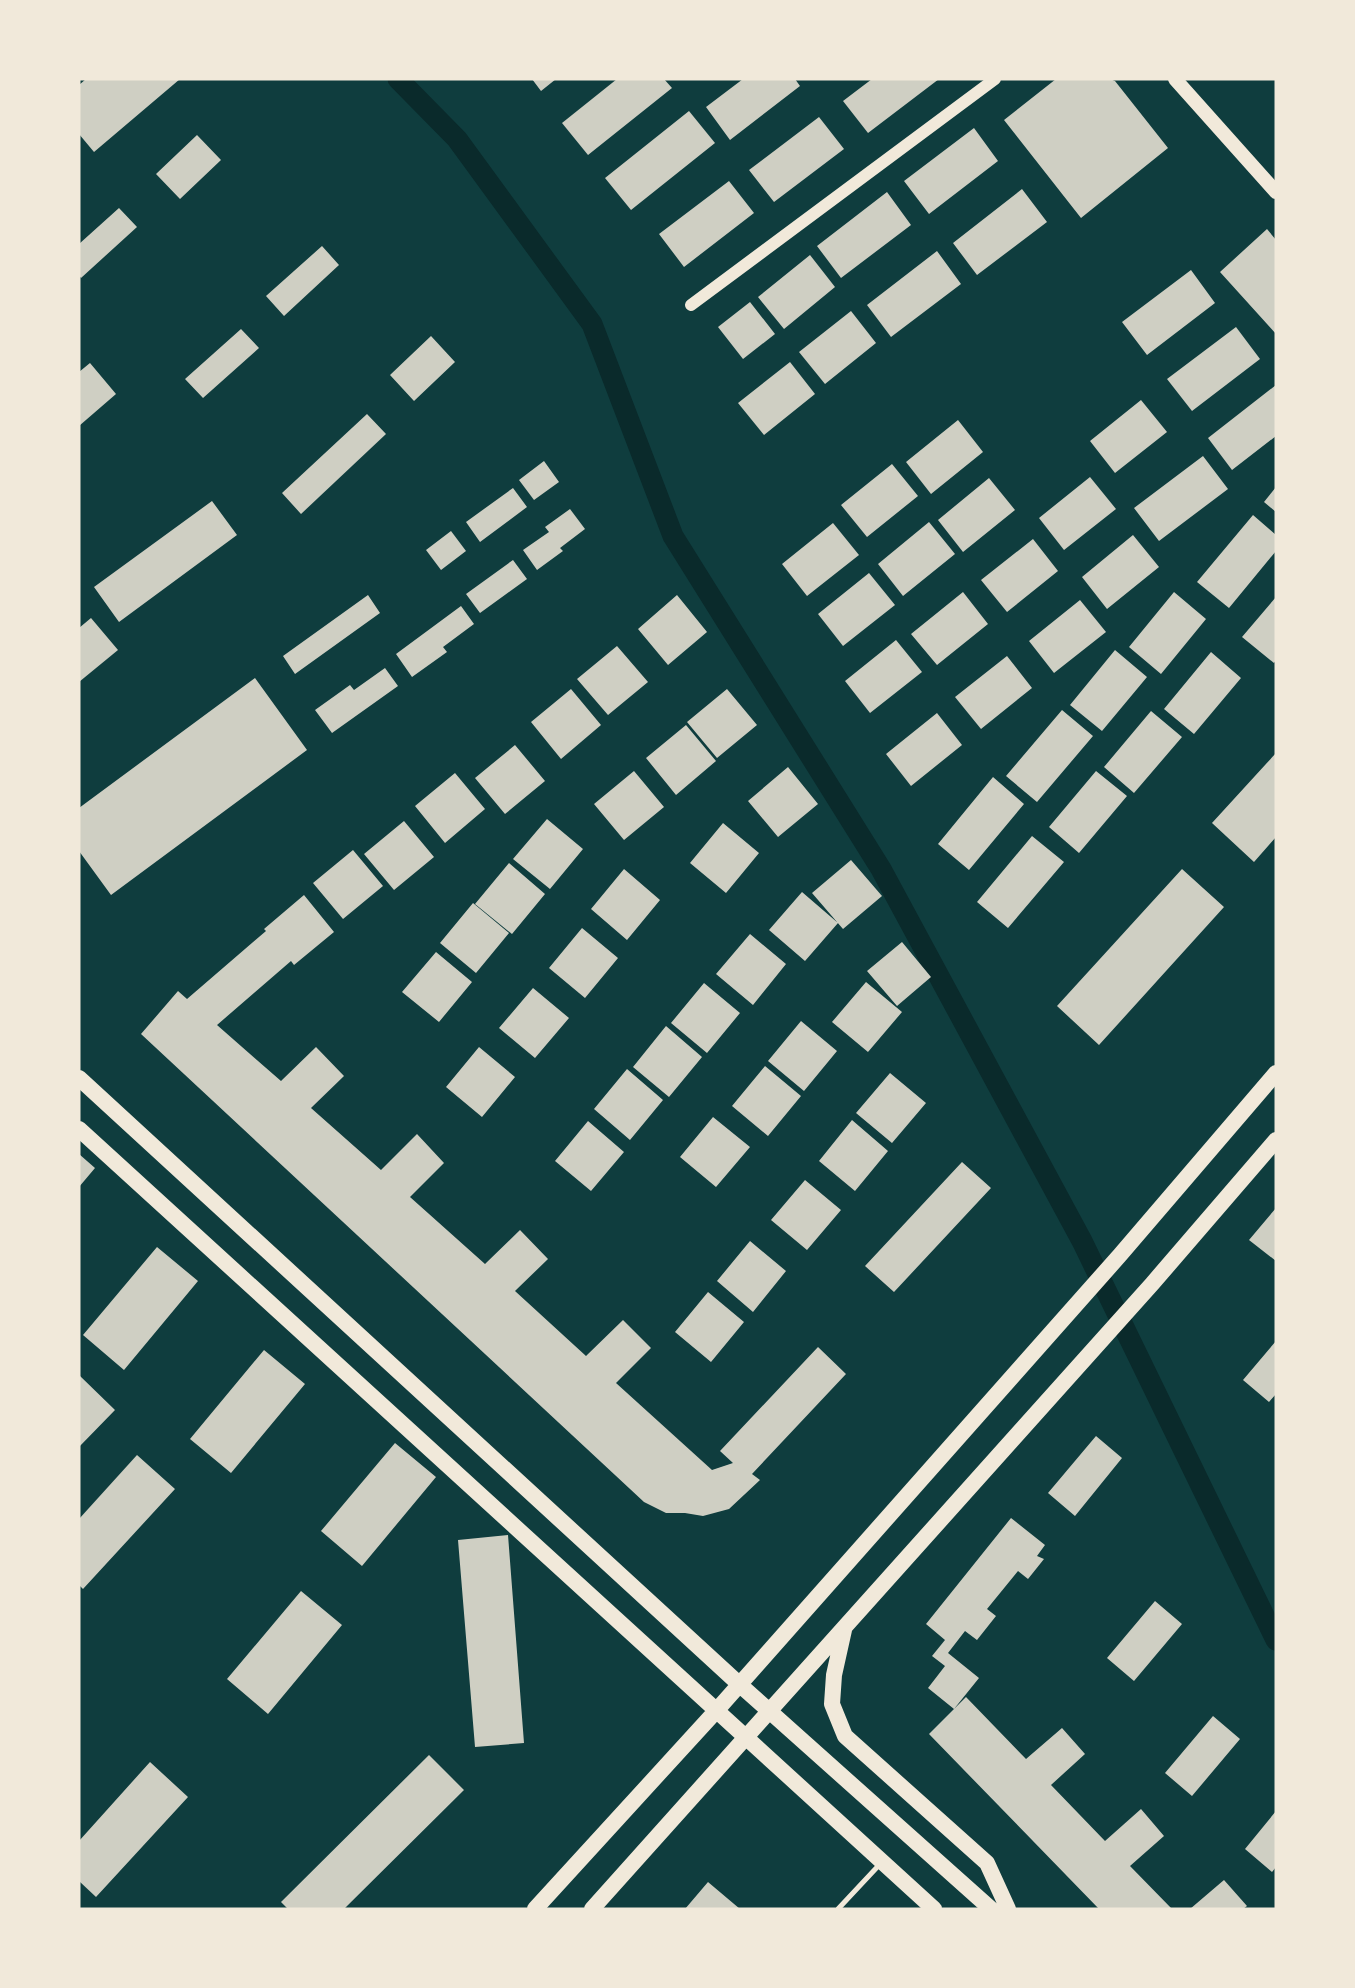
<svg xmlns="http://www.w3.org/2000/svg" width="1355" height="1988" font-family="'Crimson Pro',serif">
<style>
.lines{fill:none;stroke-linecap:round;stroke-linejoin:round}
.canal{stroke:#0a2a2b;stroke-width:21}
.building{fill:#cfcfc3}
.service{stroke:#f1e9da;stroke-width:5}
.tertiary{stroke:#f1e9da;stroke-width:12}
.secondary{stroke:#f1e9da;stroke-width:14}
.primary{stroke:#f1e9da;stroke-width:16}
</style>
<rect width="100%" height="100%" fill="#0f3d3e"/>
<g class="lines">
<path class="canal" d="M 398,79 L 457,139 L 592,324 L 673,536 L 881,869 L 1082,1241 L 1276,1640"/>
</g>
<path class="building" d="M 86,79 L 180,79 L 94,152 L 79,134 L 79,85 Z
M 532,79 L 556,79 L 541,91 Z
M 617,79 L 664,79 L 672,88 L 588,155 L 562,123 Z
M 743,79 L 795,79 L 800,86 L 730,140 L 706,107 Z
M 872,79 L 939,79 L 868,133 L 843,101 Z
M 1056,79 L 1110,79 L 1115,81 L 1168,148 L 1081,218 L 1004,120 Z
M 689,111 L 715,143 L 631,210 L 605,178 Z
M 819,117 L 844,149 L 774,202 L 749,170 Z
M 974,128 L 998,161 L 929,214 L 904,181 Z
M 197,135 L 221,160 L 180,199 L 156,174 Z
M 729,181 L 754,213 L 684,267 L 659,234 Z
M 1022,189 L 1047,222 L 977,275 L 953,243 Z
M 887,192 L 911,225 L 841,278 L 817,246 Z
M 119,208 L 137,227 L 81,278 L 79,275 L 79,244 Z
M 1267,229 L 1276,240 L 1276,334 L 1220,272 Z
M 322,246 L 339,265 L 284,316 L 266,296 Z
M 937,251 L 961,284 L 891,337 L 867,305 Z
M 810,255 L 835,287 L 784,329 L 758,297 Z
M 1191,270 L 1215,303 L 1147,355 L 1122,322 Z
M 750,302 L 775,334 L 743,359 L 718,327 Z
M 851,311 L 876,343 L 825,384 L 799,352 Z
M 1236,327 L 1260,359 L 1192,411 L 1167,379 Z
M 241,329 L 259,348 L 203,398 L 185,379 Z
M 431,336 L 455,362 L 414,401 L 390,375 Z
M 790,362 L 815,394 L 764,435 L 738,403 Z
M 90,363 L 116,394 L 79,426 L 79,372 Z
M 1276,385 L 1276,436 L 1232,470 L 1208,438 Z
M 1141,400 L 1167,432 L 1115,473 L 1090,441 Z
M 367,414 L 386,434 L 301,514 L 282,493 Z
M 958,420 L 983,452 L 931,494 L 906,462 Z
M 1203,456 L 1228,489 L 1159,541 L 1134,508 Z
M 544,461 L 559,482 L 534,500 L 519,480 Z
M 892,464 L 918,496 L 867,537 L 841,505 Z
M 1090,477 L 1116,509 L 1064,550 L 1039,518 Z
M 989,478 L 1015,510 L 963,552 L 938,520 Z
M 1276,487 L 1276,512 L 1264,502 Z
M 513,488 L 527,507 L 480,542 L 466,522 Z
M 212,501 L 237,535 L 119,622 L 94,587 Z
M 570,509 L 585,529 L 560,548 L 563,551 L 537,570 L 523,550 L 549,532 L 545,527 Z
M 1253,515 L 1276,535 L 1276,551 L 1229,608 L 1197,582 Z
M 929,522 L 955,554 L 903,596 L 878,564 Z
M 833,523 L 859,555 L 807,596 L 782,564 Z
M 451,531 L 466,551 L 441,570 L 426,550 Z
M 1133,535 L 1159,567 L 1107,609 L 1082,577 Z
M 1033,539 L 1058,571 L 1007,612 L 981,580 Z
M 513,560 L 527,579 L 480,613 L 466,594 Z
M 869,573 L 895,605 L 843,646 L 818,614 Z
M 963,592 L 988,624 L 937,665 L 911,634 Z
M 1174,592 L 1206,619 L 1161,674 L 1129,647 Z
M 368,595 L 380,613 L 295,674 L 283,656 Z
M 677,595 L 707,632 L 668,665 L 638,629 Z
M 1276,597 L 1276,660 L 1274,663 L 1242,637 Z
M 1080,600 L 1106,632 L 1054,673 L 1029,641 Z
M 461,606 L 474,624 L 443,647 L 447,652 L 412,677 L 396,654 Z
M 91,618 L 118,650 L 79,682 L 79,628 Z
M 896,640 L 922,672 L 870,713 L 845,681 Z
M 617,646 L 648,682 L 608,715 L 577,679 Z
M 1115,650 L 1147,677 L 1102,731 L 1070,705 Z
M 1211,652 L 1241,678 L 1194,734 L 1164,709 Z
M 1007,656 L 1032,688 L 981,729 L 955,697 Z
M 385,668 L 398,686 L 332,733 L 315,710 L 350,685 L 354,690 Z
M 255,678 L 307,750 L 111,895 L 79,851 L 79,808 Z
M 571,689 L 601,725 L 561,759 L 531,722 Z
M 727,689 L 757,725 L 717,758 L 687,722 Z
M 1062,710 L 1093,736 L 1037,802 L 1006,776 Z
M 1151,711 L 1182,737 L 1134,793 L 1104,767 Z
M 937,713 L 962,745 L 911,786 L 886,754 Z
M 686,725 L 716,761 L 676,795 L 646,758 Z
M 515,745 L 545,781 L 505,814 L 475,778 Z
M 1276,753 L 1276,837 L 1254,862 L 1212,823 Z
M 788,767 L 818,804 L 778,837 L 748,801 Z
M 634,771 L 664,807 L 624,840 L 594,804 Z
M 1096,771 L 1127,796 L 1079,853 L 1049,827 Z
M 455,773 L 485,809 L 445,843 L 415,806 Z
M 993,777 L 1024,804 L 969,870 L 938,844 Z
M 547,819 L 583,849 L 550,889 L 513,859 Z
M 404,821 L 434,857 L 394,890 L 364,854 Z
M 723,823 L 759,853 L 726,893 L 690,863 Z
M 1032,836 L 1064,862 L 1008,928 L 977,902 Z
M 353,850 L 383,886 L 343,919 L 313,883 Z
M 851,860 L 882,896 L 843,929 L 812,893 Z
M 509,863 L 545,894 L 512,934 L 475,904 Z
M 624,869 L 660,900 L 627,940 L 591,909 Z
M 1182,869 L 1224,907 L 1099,1045 L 1057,1006 Z
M 802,892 L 838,923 L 805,961 L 769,930 Z
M 304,895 L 334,932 L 294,965 L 291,961 L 217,1025 L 281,1081 L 316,1047 L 344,1076 L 311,1108 L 381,1170 L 417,1134 L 444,1163 L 410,1197 L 485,1264 L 520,1230 L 548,1259 L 515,1291 L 586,1356 L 623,1320 L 651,1348 L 616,1383 L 712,1470 L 733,1463 L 720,1451 L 818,1347 L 846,1374 L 752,1474 L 760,1480 L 729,1509 L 703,1516 L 685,1513 L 666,1513 L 644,1502 L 141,1034 L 178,991 L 187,999 L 266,931 L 264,929 Z
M 473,903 L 509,933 L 476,973 L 440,943 Z
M 582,928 L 618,958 L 585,998 L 549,968 Z
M 750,934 L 786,964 L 753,1005 L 716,974 Z
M 902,942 L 931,977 L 897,1006 L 867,971 Z
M 436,952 L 472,982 L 439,1022 L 402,992 Z
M 866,982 L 902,1012 L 868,1052 L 832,1022 Z
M 704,983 L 740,1013 L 707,1053 L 671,1023 Z
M 533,988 L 569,1018 L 535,1058 L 499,1028 Z
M 801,1021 L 837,1051 L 804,1091 L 768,1061 Z
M 666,1026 L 702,1057 L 669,1097 L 633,1067 Z
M 479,1047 L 515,1077 L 482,1117 L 446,1087 Z
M 765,1066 L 801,1096 L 768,1136 L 732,1106 Z
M 627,1069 L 663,1100 L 630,1140 L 594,1109 Z
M 890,1073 L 926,1103 L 892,1143 L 856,1113 Z
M 713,1117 L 750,1147 L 716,1187 L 680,1157 Z
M 852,1120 L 888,1151 L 855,1191 L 819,1161 Z
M 588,1121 L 624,1152 L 591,1191 L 555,1161 Z
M 79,1154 L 95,1168 L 79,1187 Z
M 962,1162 L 991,1188 L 894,1292 L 865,1266 Z
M 805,1180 L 841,1210 L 807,1250 L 771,1220 Z
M 1276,1208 L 1276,1261 L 1249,1240 Z
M 750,1241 L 786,1271 L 753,1312 L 717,1281 Z
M 157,1247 L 198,1281 L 124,1370 L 83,1335 Z
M 708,1292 L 744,1322 L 711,1362 L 675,1332 Z
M 1276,1341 L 1276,1394 L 1269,1402 L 1243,1380 Z
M 264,1350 L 305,1384 L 231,1473 L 190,1439 Z
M 79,1375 L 115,1410 L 79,1447 Z
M 1096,1436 L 1122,1458 L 1075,1516 L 1048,1493 Z
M 395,1443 L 436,1477 L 362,1566 L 321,1531 Z
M 137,1455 L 175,1489 L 83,1589 L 79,1585 L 79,1519 Z
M 1011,1518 L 1045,1545 L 1037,1556 L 1044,1559 L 1028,1579 L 1018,1571 L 987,1609 L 996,1616 L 977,1640 L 965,1631 L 948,1653 L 979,1678 L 954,1709 L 928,1688 L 945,1666 L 932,1656 L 945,1640 L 926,1624 Z
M 508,1535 L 524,1743 L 475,1747 L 458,1540 Z
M 301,1591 L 342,1625 L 268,1714 L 227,1679 Z
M 1155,1601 L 1182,1624 L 1134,1681 L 1107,1658 Z
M 966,1697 L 1026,1759 L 1062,1728 L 1085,1754 L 1051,1785 L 1105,1841 L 1141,1809 L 1164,1836 L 1130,1866 L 1172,1909 L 1099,1909 L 929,1734 Z
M 1213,1716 L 1240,1739 L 1192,1796 L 1165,1773 Z
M 429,1755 L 464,1790 L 344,1909 L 288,1909 L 281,1902 Z
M 150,1762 L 188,1797 L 96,1897 L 79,1881 L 79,1841 Z
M 1276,1811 L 1276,1867 L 1272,1872 L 1245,1849 Z
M 1224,1880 L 1247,1906 L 1243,1909 L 1190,1909 Z
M 708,1882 L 740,1909 L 685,1909 Z"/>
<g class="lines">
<path class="service" d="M 838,1909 L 881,1863"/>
<path class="tertiary" d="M 691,305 L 995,79"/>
<path class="secondary" d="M 1175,79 L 1276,192"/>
<path class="primary" d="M 79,1078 L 739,1684 L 991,1909
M 79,1129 L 934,1909
M 844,1630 L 834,1675 L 832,1704 L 845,1736 L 987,1863 L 1008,1909
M 535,1909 L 716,1711 L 1120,1255 L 1276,1073
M 592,1909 L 1152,1284 L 1276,1140"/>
</g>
<rect width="1355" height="1988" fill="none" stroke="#f1e9da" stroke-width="161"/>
</svg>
